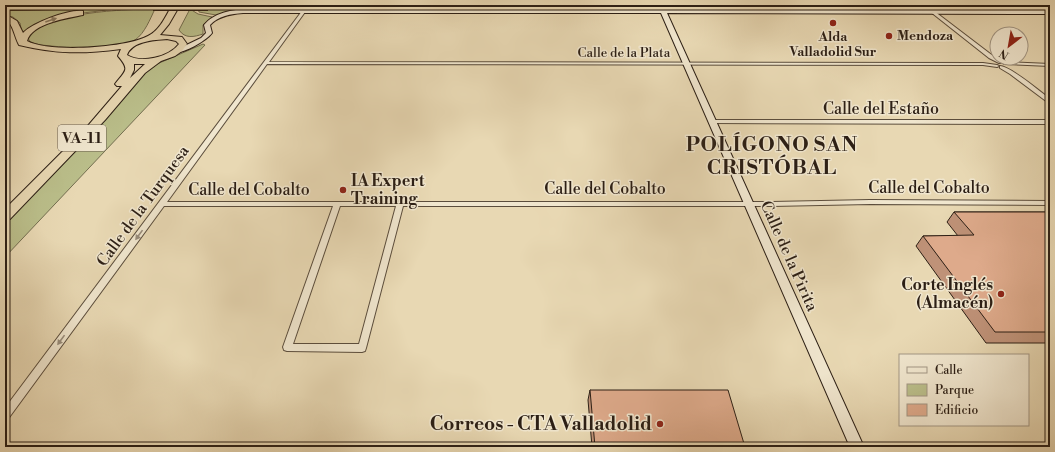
<svg xmlns="http://www.w3.org/2000/svg" width="1055" height="452" font-family="'Libre Bodoni',serif">
<style>
.green{fill:#babe8a;stroke:#736e50}
.lines{fill:none;stroke-linecap:round;stroke-linejoin:round}
.street-casing{stroke:#5b4d3c;stroke-width:2}
.secondary-casing{stroke:#2c1f15;stroke-width:2}
.highway-casing{stroke:#2c1f15;stroke-width:2}
.street{fill:#f0e6ce;fill-rule:evenodd}
.secondary{fill:#f0e6ce;fill-rule:evenodd}
.highway{fill:#e8d8b3;fill-rule:evenodd}
.highway-bridge-casing{stroke:#2c1f15;stroke-width:10;stroke-linecap:butt}
.highway-bridge{stroke:#e8d8b3;stroke-width:8}
.wall{fill:#bf9278;stroke:#2c1f15}
.building{fill:#deaa8b;stroke:#2c1f15}
.oneway{fill:#8a7c64}
.oneway2{fill:#988c7b}
.poi-dot{fill:#8f2418;stroke:#f0e6ce;stroke-width:1.5}
.labels{text-anchor:middle;dominant-baseline:central;stroke-width:3;stroke-linejoin:round;paint-order:stroke}
.far-poi-label{font-size:13px;font-weight:bold;fill:#2c1f15;stroke:#f0e6ce;text-anchor:start}
.far-street-label{font-size:13px;fill:#2c1f15;stroke:#f0e6ce}
.shield{fill:#f0e6ce;stroke:#675b4c;stroke-width:1}
.shield-label{font-size:15px;font-weight:bold;fill:#2c1f15}
.street-label{font-size:16px;fill:#2c1f15;stroke:#f0e6ce}
.poi-label{font-size:16px;font-weight:bold;fill:#2c1f15;stroke:#f0e6ce;text-anchor:start}
.near-poi-label{font-size:19px;font-weight:bold;fill:#2c1f15;stroke:#f0e6ce;text-anchor:end}
.district-label{font-size:20px;font-weight:bold;letter-spacing:1px;fill:#2c1f15;stroke:#f0e6ce}
</style>
<rect width="100%" height="100%" fill="#e8d8b3"/>
<filter id="stains"><feTurbulence type="fractalNoise" baseFrequency=".005" numOctaves="4"/><feColorMatrix values="0 0 0 0 .2 0 0 0 0 .09 0 0 0 0 .02 0 0 0 .5 -.17"/></filter>
<radialGradient id="worn" r=".72"><stop offset=".6" stop-color="#630" stop-opacity="0"/><stop offset="1" stop-color="#630" stop-opacity=".3"/></radialGradient>
<path class="green" d="M 198,8 L 252,8 L 216,15 L 199,12 Z
M 115,9 L 67,15 L 24,34 L 22,33 L 20,23 L 13,17 L 5,15 L 5,10 Z
M 155,9 C 150,19 145,33 135,40 C 121,50 46,49 30,42 L 28,38 C 38,12 130,9 155,9 Z
M 190,9 L 198,14 L 212,17 L 203,25 L 203,34 C 194,37 185,39 179,30 Z
M 203,44 L 205,45 L 5,257 L 5,223 L 82,145 L 141,76 L 157,64 Z"/>
<g class="lines">
<defs>
<path id="street" d="M 302,11 L 305,12 L 269,62 L 983,63 L 997,65 L 999,66 L 997,67 L 983,65 L 267,64 L 167,202 L 397,202 L 400,201 L 403,202 L 772,202 L 870,200 L 1050,201 L 1050,205 L 870,204 L 772,206 L 403,206 L 366,348 L 365,351 L 362,352 L 287,351 L 284,350 L 283,347 L 333,206 L 164,206 L 8,419 L 5,420 L 5,408 ZM 340,206 L 396,206 L 359,344 L 293,344 Z
M 932,11 L 934,11 L 993,56 L 1003,61 L 1003,63 L 999,63 L 989,58 L 932,13 Z
M 1004,62 L 1050,64 L 1050,66 L 1006,64 L 1004,64 Z
M 1000,66 C 1010,66 1041,92 1050,99 L 1050,104 L 1010,74 L 1000,68 Z
M 713,120 L 1050,120 L 1050,124 L 711,123 L 710,122 Z"/>
<path id="secondary" d="M 248,9 L 1050,10 L 1050,14 L 667,13 L 864,447 L 850,447 L 661,13 L 243,13 C 231,14 218,16 210,25 L 212,33 C 207,40 181,56 174,51 L 201,38 L 206,33 L 204,25 C 215,12 232,10 248,9 Z"/>
<path id="highway" d="M 156,5 L 156,8 L 153,8 L 5,10 L 5,6 Z
M 172,5 L 180,5 L 169,24 L 160,35 L 182,37 L 187,44 L 182,51 L 175,56 L 161,61 L 145,73 L 105,120 L 10,219 L 5,220 L 5,209 L 86,128 L 122,86 L 117,86 L 115,84 C 126,70 130,70 118,56 L 121,49 C 83,54 56,54 19,45 C 14,36 14,25 5,19 L 5,14 L 17,21 L 23,33 C 32,23 69,9 83,11 L 83,15 C 68,18 32,23 27,41 C 49,53 126,48 148,36 C 160,30 166,16 172,5 ZM 167,39 L 176,41 L 179,44 C 169,57 141,64 127,55 C 132,41 154,40 167,39 ZM 134,64 L 145,64 L 130,78 L 134,70 Z
M 205,5 L 513,5 L 509,7 L 208,8 L 205,8 Z
M 513,5 L 759,5 L 755,7 L 517,7 Z
M 769,5 L 1050,7 L 1050,11 L 860,10 L 773,7 Z"/>
</defs>
<use href="#street" class="street-casing"/>
<use href="#secondary" class="secondary-casing"/>
<use href="#highway" class="highway-casing"/>
<use href="#street" class="street"/>
<use href="#secondary" class="secondary"/>
<use href="#highway" class="highway"/>
<defs>
<path id="highway-bridge" d="M 153,6 L 208,6"/>
</defs>
<use href="#highway-bridge" class="highway-bridge-casing"/>
<use href="#highway-bridge" class="highway-bridge"/>
</g>
<path class="wall" d="M 954,212 L 1050,212 L 1050,343 L 986,343 L 916,246 L 923,236 L 958,236 L 947,222 Z
M 590,390 L 745,447 L 592,447 L 588,400 Z"/>
<path class="building" d="M 954,212 L 1050,212 L 1050,332 L 995,332 L 923,236 L 974,235 Z
M 590,390 L 728,390 L 745,447 L 595,447 Z"/>
<defs><path id="oneway-solid" d="M-6-.8H1V-3.2L6.5 0L1 3.2V.8H-6Z"/></defs>
<use class="oneway" href="#oneway-solid" transform="translate(51 20) rotate(-19)"/>
<g class="oneway2">
<use href="#oneway-solid" transform="translate(139 235) rotate(126)"/>
<use href="#oneway-solid" transform="translate(61 340) rotate(126)"/>
</g>
<g class="poi-dot">
<circle cx="833" cy="23" r="4"/>
<circle cx="889" cy="36" r="4"/>
<circle cx="343" cy="190" r="4"/>
<circle cx="1001" cy="294" r="4"/>
<circle cx="660" cy="424" r="4"/>
</g>
<g class="labels">
<g class="far-poi-label">
<text x="897" y="36">Mendoza</text>
<text x="833" y="37" text-anchor="middle">Alda<tspan x="833" dy="15">Valladolid Sur</tspan></text>
</g>
<g class="far-street-label">
<text x="624" y="53">Calle de la Plata</text>
</g>
<rect class="shield" x="58" y="125" width="48" height="26" rx="3"/>
<g class="shield-label">
<text x="82" y="138">VA-11</text>
</g>
<g class="street-label">
<text x="881" y="109">Calle del Estaño</text>
<text x="929" y="188">Calle del Cobalto</text>
<text x="605" y="189">Calle del Cobalto</text>
<text x="249" y="190">Calle del Cobalto</text>
<text transform="translate(143 206) rotate(-54)">Calle de la Turquesa</text>
<text transform="translate(789 256) rotate(66)">Calle de la Pirita</text>
</g>
<g class="poi-label">
<text x="351" y="181">IA Expert<tspan x="351" dy="18">Training</tspan></text>
<text x="993" y="285" text-anchor="end">Corte Inglés<tspan x="993" dy="18">(Almacén)</tspan></text>
</g>
<g class="near-poi-label">
<text x="652" y="424">Correos - CTA Valladolid</text>
</g>
<g class="district-label">
<text x="772" y="145">POLÍGONO SAN<tspan x="772" dy="23">CRISTÓBAL</tspan></text>
</g>
</g>
<rect width="1055" height="452" fill="none" stroke="#e8d8b3" stroke-width="20"/>
<rect x="6" y="6" width="1043" height="440" fill="none" stroke="#2c1f15" stroke-width="2"/>
<rect x="10" y="10" width="1035" height="432" fill="none" stroke="#2c1f15"/>
<rect x="899" y="354" width="130" height="72" fill="#f0e6ce" stroke="#a29684"/>
<rect x="907" y="367" width="20" height="6" fill="#f0e6ce" stroke="#a29684"/>
<text x="935" y="374" font-size="12" fill="#2c1f15">Calle</text>
<rect x="907" y="384" width="20" height="12" fill="#babe8a" stroke="#a29684"/>
<text x="935" y="394" font-size="12" fill="#2c1f15">Parque</text>
<rect x="907" y="404" width="20" height="12" fill="#deaa8b" stroke="#a29684"/>
<text x="935" y="414" font-size="12" fill="#2c1f15">Edificio</text>
<g transform="translate(1009 46) rotate(211)"><circle r="19" fill="#f0e6ce" stroke="#a29684"/>
<path d="M0-3L7 15L0 10L-7 15Z" fill="#8f2418"/>
<text y="-6" font-size="11" font-weight="bold" text-anchor="middle" fill="#2c1f15">N</text>
</g>
<rect width="100%" height="100%" filter="url(#stains)"/>
<rect width="100%" height="100%" fill="url(#worn)"/>
</svg>
